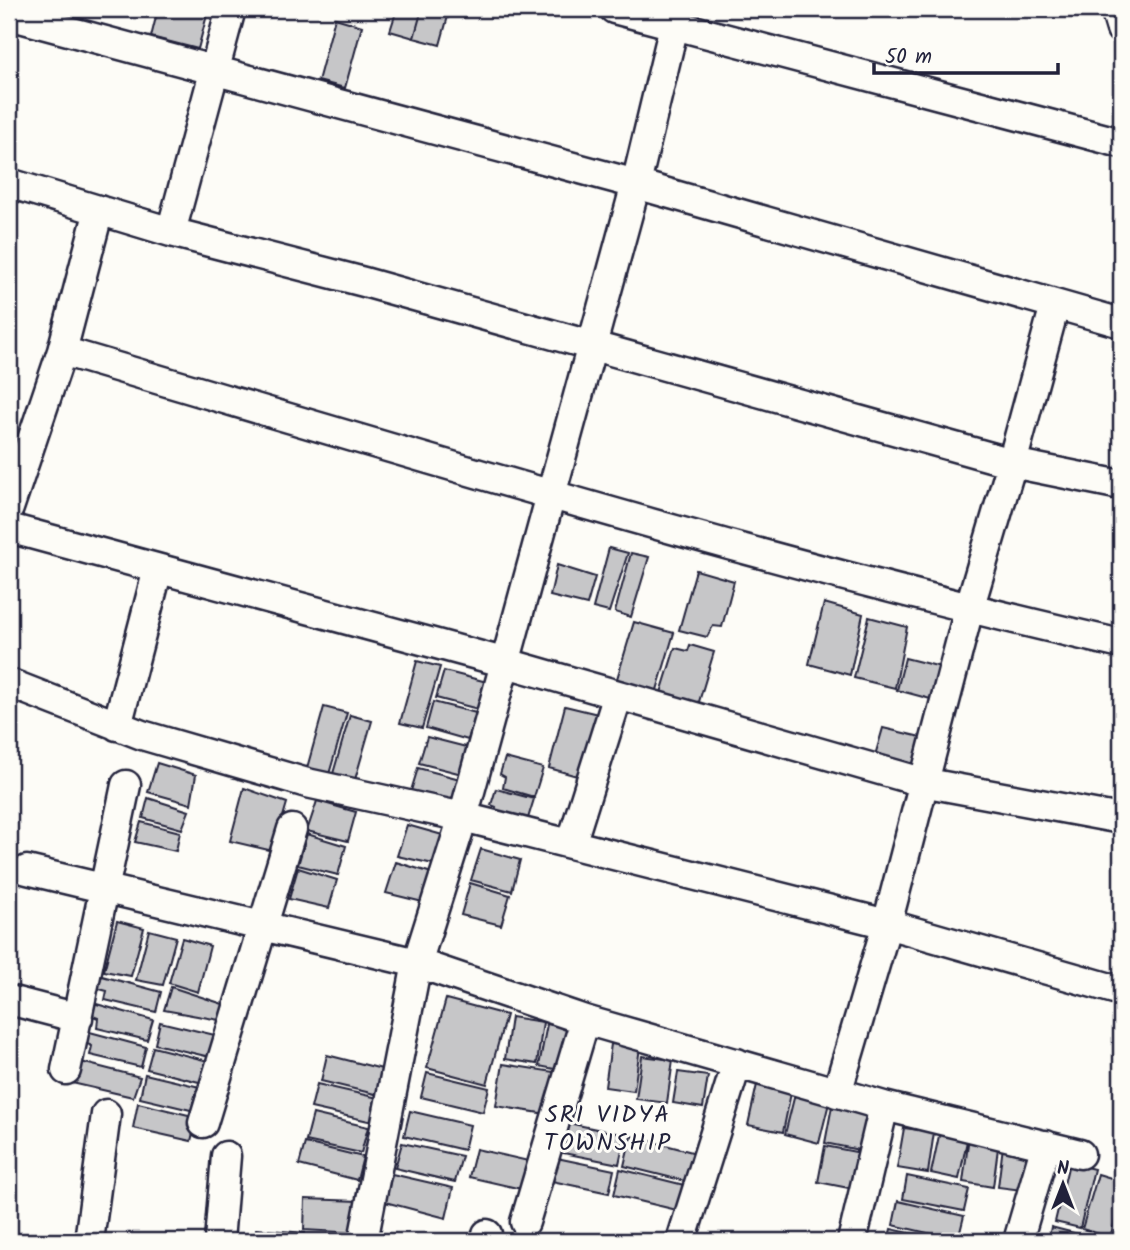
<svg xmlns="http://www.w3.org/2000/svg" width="1130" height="1250" font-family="Kalam,sans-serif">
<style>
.building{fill:#c6c6c8;stroke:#22223b;stroke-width:2}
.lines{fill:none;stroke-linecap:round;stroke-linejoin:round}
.minor-casing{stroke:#22223b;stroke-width:33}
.minor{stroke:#fdfcf7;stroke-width:28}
.labels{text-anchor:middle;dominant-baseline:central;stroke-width:6;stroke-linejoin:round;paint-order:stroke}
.neighbourhood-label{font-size:24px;letter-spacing:2px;fill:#22223b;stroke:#fdfcf7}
</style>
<rect width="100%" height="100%" fill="#fdfcf7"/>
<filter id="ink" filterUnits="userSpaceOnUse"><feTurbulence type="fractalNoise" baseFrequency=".0143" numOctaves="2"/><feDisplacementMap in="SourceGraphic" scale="14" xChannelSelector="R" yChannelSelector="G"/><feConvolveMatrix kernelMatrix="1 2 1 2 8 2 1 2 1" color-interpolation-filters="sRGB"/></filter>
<g filter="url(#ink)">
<path class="building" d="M 158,9 L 183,9 L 207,15 L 198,49 L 151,37 Z
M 397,9 L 422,9 L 414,38 L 390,31 Z
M 422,9 L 450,9 L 440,45 L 414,38 Z
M 335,18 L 362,26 L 345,88 L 318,81 Z
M 609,548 L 628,553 L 609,612 L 593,608 Z
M 631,553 L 649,557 L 631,617 L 615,612 Z
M 557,565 L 595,577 L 587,605 L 550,596 Z
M 696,570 L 734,581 L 722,627 L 713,626 L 707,637 L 679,630 Z
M 824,603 L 863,614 L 850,675 L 809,664 Z
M 869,617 L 907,627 L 895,688 L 854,678 Z
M 634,622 L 674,633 L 657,690 L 616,682 Z
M 690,645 L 714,652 L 698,705 L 660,696 L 675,648 L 688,651 Z
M 905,658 L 945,668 L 938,701 L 897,690 Z
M 417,661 L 440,667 L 422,728 L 400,723 Z
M 444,671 L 487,682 L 478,709 L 436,698 Z
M 433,702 L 476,713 L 468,740 L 426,728 Z
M 565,706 L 602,715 L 584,778 L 549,768 Z
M 324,707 L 347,713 L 329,774 L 307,768 Z
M 350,715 L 372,721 L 354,783 L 332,777 Z
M 883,728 L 925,738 L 916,767 L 874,759 Z
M 427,737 L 470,748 L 462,774 L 419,763 Z
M 505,758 L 543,768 L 534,797 L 503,788 L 505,777 L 500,774 Z
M 157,763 L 196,775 L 191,804 L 148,792 Z
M 418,768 L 460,779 L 453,806 L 410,794 Z
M 244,788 L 287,803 L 273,851 L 230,841 Z
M 496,789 L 534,799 L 525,828 L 494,819 L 496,807 L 491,805 Z
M 148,798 L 189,811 L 182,829 L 143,818 Z
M 317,801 L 356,812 L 348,841 L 307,831 Z
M 141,822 L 180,832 L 176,851 L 135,842 Z
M 407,825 L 446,836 L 438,865 L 397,856 Z
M 307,834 L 346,846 L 338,875 L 298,865 Z
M 481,849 L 520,860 L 512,891 L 471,880 Z
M 396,862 L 435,874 L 427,903 L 386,893 Z
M 298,868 L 337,880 L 329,908 L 289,899 Z
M 470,883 L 510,895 L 501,925 L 461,915 Z
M 117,921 L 144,928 L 131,976 L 104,971 Z
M 149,930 L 176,937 L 163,985 L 136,980 Z
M 182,938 L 210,946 L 198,992 L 169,983 Z
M 102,976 L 161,992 L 156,1012 L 105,1000 L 107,991 L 96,988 Z
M 171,987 L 229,1006 L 225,1021 L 164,1010 Z
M 446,999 L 506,1015 L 487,1084 L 427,1068 Z
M 93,1003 L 153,1020 L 147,1040 L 97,1028 L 98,1018 L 90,1015 Z
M 511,1017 L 543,1022 L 537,1064 L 505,1059 Z
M 160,1022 L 219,1036 L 214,1058 L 155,1044 Z
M 547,1024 L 578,1030 L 570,1072 L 539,1066 Z
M 86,1031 L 146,1047 L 141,1067 L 90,1055 L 92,1046 L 83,1042 Z
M 611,1044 L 640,1047 L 634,1091 L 605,1087 Z
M 153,1047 L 212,1062 L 207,1084 L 147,1069 Z
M 327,1055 L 386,1070 L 379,1095 L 321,1081 Z
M 642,1056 L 673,1060 L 667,1103 L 636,1099 Z
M 77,1061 L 140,1077 L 133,1097 L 72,1083 Z
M 503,1064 L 560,1073 L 553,1115 L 496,1106 Z
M 678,1072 L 708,1076 L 703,1108 L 673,1103 Z
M 427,1073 L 489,1088 L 483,1112 L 421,1097 Z
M 145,1074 L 204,1088 L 199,1112 L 140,1098 Z
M 758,1080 L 792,1088 L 783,1132 L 748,1125 Z
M 317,1084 L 378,1098 L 373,1122 L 311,1108 Z
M 796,1090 L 830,1099 L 819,1143 L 785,1134 Z
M 138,1103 L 197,1117 L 191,1141 L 133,1128 Z
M 832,1106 L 872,1114 L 864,1151 L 825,1143 Z
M 410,1111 L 470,1125 L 464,1150 L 404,1136 Z
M 313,1114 L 368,1127 L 361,1153 L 306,1141 Z
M 559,1121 L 625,1135 L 619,1164 L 553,1151 Z
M 904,1128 L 934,1132 L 928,1173 L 897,1168 Z
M 940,1131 L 968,1136 L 959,1179 L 931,1173 Z
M 631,1136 L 696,1153 L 689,1182 L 624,1166 Z
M 969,1136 L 999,1140 L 993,1187 L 963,1182 Z
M 305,1143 L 363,1157 L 357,1180 L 299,1165 Z
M 402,1143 L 462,1156 L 455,1182 L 395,1168 Z
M 825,1146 L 861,1153 L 854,1189 L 818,1182 Z
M 1003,1146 L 1035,1150 L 1030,1191 L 998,1187 Z
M 476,1149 L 537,1163 L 530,1191 L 469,1177 Z
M 552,1157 L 614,1170 L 609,1193 L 547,1180 Z
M 1069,1163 L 1094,1169 L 1080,1228 L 1055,1222 Z
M 620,1169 L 688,1186 L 681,1211 L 614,1195 Z
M 392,1174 L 453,1188 L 446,1218 L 385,1202 Z
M 1098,1174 L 1121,1181 L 1121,1201 L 1110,1237 L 1082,1229 Z
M 907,1176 L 969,1189 L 964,1211 L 903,1199 Z
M 305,1199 L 359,1201 L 357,1233 L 304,1230 Z
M 898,1201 L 964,1216 L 958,1240 L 893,1225 Z
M 1051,1227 L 1105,1241 L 1048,1241 Z
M 256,1229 L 305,1233 L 304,1241 L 255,1241 Z
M 891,1229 L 946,1241 L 888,1241 Z"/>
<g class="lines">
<defs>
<path id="minor" d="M 614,9 L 1121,143
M 1115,9 L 1121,29
M 9,15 L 636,184 L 1121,323
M 9,183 L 171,232 L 364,282 L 1012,463 L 1121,485
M 171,232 L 231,9
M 62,351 C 413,454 764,563 1121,644
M 9,508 L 62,351 L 99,210
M 9,528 L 503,662 L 922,782 L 1121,819
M 9,683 L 142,735 L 307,783 L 463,817 L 887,924 L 1121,991
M 117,726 L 158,569
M 571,844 L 618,695
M 27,870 L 417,963 L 585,1020 L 884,1106 L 1080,1154
M 9,1000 L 78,1018
M 66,1070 L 126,785
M 837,1093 L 887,924 L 969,609 L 1012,463 L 1055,305
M 203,1123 L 292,829
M 525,1222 L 585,1020
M 89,1241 L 106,1114
M 219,1241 L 226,1156
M 363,1241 L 417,963 L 463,817 L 636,184 L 678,9
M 486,1241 L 487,1234
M 681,1241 L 737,1063
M 852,1241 L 884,1106
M 1018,1241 L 1046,1145"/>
</defs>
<use href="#minor" class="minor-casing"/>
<use href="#minor" class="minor"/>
</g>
</g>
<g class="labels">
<g class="neighbourhood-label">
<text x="608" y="1115">SRI VIDYA<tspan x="608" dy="28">TOWNSHIP</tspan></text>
</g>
</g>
<rect width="1130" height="1250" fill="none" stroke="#fdfcf7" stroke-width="35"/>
<rect x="18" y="18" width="1095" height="1215" fill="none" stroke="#22223b" stroke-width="2.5" filter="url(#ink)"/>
<g transform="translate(1063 1184)" stroke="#fdfcf7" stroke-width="5" paint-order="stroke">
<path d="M0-5L12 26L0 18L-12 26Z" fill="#22223b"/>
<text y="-10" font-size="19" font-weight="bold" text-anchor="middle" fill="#22223b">N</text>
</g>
<path d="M874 63v10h184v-10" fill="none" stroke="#22223b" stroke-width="3.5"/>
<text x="885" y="63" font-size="21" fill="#22223b" stroke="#fdfcf7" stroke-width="5" paint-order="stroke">50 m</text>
</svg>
